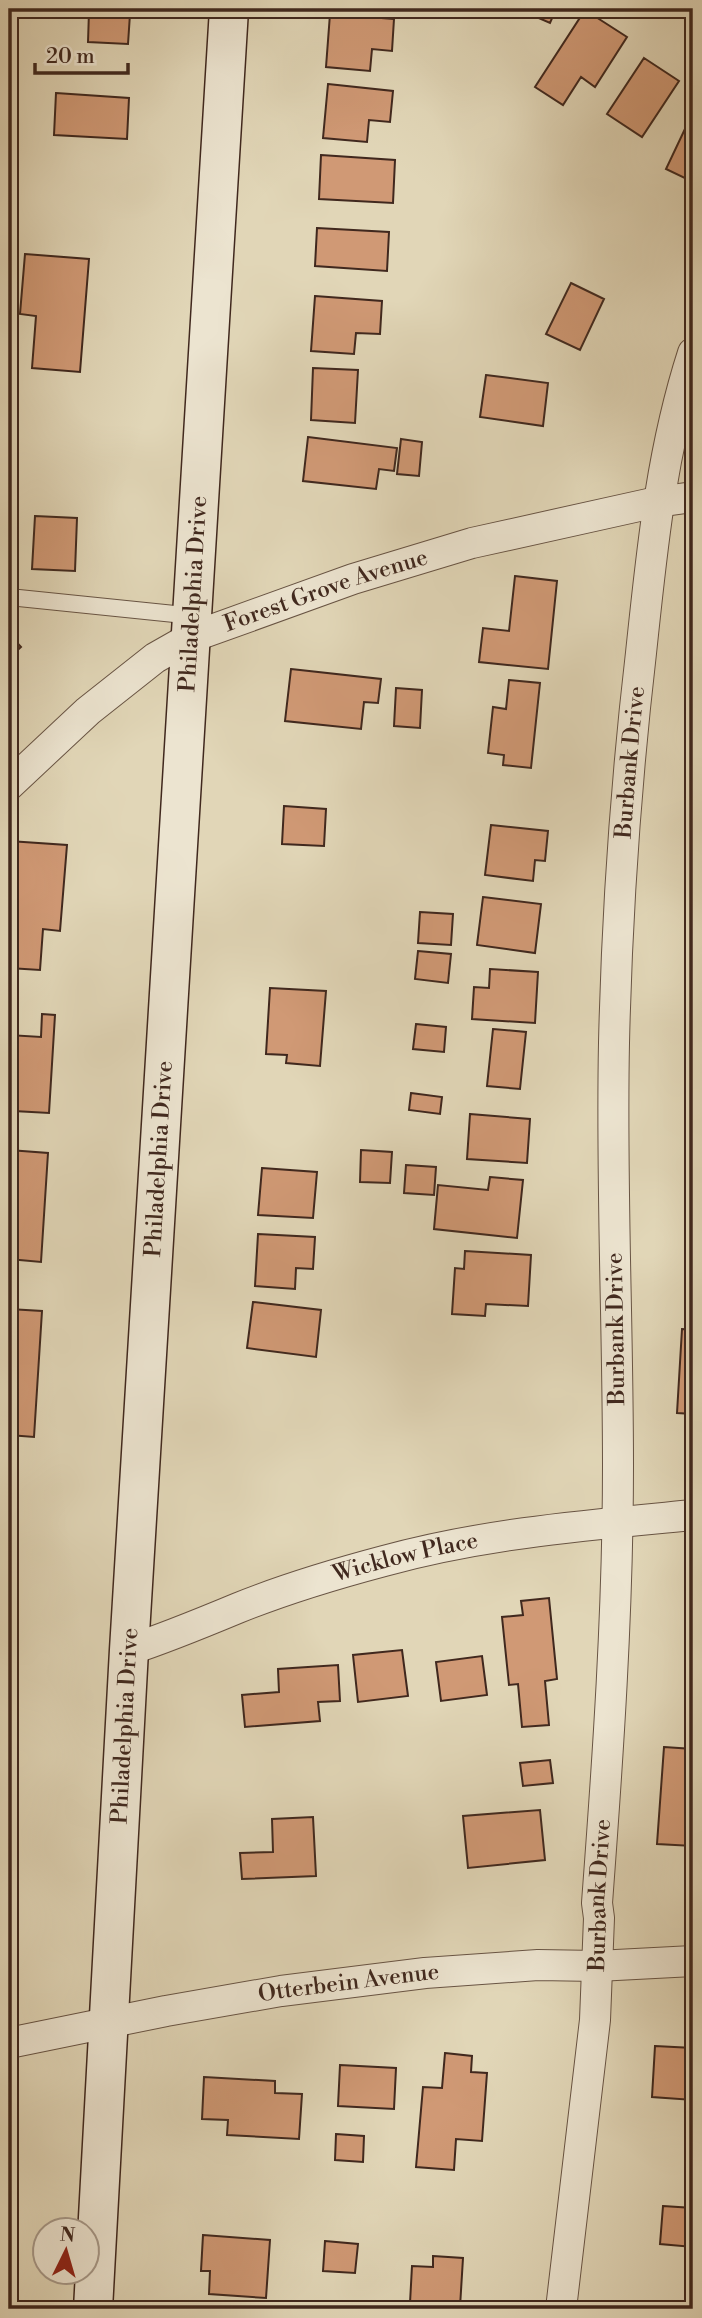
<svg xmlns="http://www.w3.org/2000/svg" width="702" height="2318" font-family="'Libre Bodoni',serif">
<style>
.building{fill:#d09975;stroke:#40281e;stroke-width:2}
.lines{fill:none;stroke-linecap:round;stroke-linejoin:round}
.lane-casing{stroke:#685444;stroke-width:18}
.street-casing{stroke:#685444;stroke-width:32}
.secondary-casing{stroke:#40281e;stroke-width:41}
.lane{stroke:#ece4d0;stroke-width:16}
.street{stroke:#ece4d0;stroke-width:30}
.secondary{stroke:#ece4d0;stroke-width:38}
.labels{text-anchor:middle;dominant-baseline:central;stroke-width:6;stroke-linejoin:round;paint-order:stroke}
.street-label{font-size:23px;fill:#40281e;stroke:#ece4d0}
</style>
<rect width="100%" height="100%" fill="#e1d6b7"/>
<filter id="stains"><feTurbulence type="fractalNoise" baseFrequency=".00286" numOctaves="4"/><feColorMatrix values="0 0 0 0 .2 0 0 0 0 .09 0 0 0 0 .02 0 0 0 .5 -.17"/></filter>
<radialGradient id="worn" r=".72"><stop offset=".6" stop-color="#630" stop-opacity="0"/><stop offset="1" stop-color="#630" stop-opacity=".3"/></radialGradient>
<path class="building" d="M 518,9 L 556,9 L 550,23 Z
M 585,10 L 627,37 L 595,87 L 581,77 L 563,105 L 535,87 Z
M 89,11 L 130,14 L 128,44 L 88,42 Z
M 330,14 L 394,19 L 392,51 L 372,49 L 370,71 L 326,67 Z
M 644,58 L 679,81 L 642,137 L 607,114 Z
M 328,84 L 393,91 L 390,122 L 369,120 L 367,142 L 323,138 Z
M 56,93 L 129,98 L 127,139 L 54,135 Z
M 693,112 L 693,182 L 666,169 Z
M 321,155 L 395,160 L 393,203 L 319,199 Z
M 317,228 L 389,232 L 387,271 L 315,266 Z
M 25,254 L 89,259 L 80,372 L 32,368 L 36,316 L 20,314 Z
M 571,283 L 604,299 L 580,350 L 546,334 Z
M 315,296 L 382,301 L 380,334 L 356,333 L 354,354 L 311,351 Z
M 313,368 L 358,370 L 355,423 L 311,420 Z
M 486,375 L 548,383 L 543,426 L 480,417 Z
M 308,437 L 397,448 L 394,471 L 379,469 L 376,489 L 303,481 Z
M 401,439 L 422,442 L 419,476 L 397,474 Z
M 35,516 L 77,518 L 75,571 L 32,569 Z
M 515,576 L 557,581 L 548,669 L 479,662 L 483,628 L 509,631 Z
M 9,634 L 21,647 L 9,658 Z
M 291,669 L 381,679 L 378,703 L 364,702 L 361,729 L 285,721 Z
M 509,680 L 540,683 L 531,768 L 503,765 L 504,755 L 488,753 L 493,707 L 506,709 Z
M 396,688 L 422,690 L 420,728 L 394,726 Z
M 284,806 L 326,809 L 324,846 L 282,844 Z
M 491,825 L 548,831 L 545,861 L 535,860 L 533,881 L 485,875 Z
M 9,841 L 67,845 L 60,931 L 43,929 L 40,970 L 9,968 Z
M 483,897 L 541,904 L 535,953 L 477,945 Z
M 420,912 L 453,914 L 451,945 L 418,943 Z
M 418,951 L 451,954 L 448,983 L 415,979 Z
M 490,969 L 538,972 L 535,1023 L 472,1019 L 474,987 L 489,988 Z
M 270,988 L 326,991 L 320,1066 L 286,1063 L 287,1055 L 266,1054 Z
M 42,1014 L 55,1015 L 49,1113 L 14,1111 L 15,1083 L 9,1082 L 9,1035 L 41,1037 Z
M 416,1024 L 446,1027 L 444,1052 L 413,1049 Z
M 493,1029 L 526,1032 L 520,1089 L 487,1086 Z
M 411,1093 L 442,1097 L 440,1114 L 409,1110 Z
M 470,1114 L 530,1119 L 527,1163 L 467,1159 Z
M 9,1150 L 48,1153 L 41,1262 L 9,1259 L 9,1207 L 14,1207 L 15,1191 L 9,1191 Z
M 361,1150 L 392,1152 L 390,1183 L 360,1182 Z
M 406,1165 L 436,1167 L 434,1195 L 404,1193 Z
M 262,1168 L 317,1172 L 313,1218 L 258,1215 Z
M 490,1177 L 523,1180 L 517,1238 L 434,1229 L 438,1185 L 488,1190 Z
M 258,1234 L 315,1237 L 313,1269 L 296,1268 L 295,1289 L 255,1286 Z
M 465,1251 L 531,1255 L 528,1306 L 486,1304 L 485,1316 L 452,1314 L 455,1268 L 464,1269 Z
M 253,1302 L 321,1310 L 316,1357 L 247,1348 Z
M 9,1309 L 42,1311 L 34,1437 L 9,1435 Z
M 682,1329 L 693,1330 L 693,1414 L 677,1413 Z
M 693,1595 L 693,1678 L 688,1678 Z
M 549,1598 L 557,1679 L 545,1681 L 549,1725 L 522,1727 L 518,1684 L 509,1685 L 502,1617 L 523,1615 L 521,1601 Z
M 402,1650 L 408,1696 L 358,1702 L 353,1655 Z
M 482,1656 L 487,1695 L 441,1701 L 436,1662 Z
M 338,1665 L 340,1701 L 318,1702 L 320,1721 L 245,1727 L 242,1695 L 279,1692 L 278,1669 Z
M 664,1747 L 693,1749 L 693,1846 L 657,1844 Z
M 550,1760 L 553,1783 L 523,1786 L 520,1763 Z
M 540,1810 L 545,1860 L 468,1868 L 463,1816 Z
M 313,1817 L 316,1876 L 242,1879 L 240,1853 L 273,1852 L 272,1819 Z
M 655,2046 L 693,2048 L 693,2100 L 652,2097 Z
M 445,2053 L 472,2056 L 471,2072 L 487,2073 L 482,2141 L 456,2139 L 454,2170 L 416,2167 L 423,2087 L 442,2088 Z
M 340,2065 L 396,2068 L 394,2109 L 338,2106 Z
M 204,2077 L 275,2081 L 275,2093 L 302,2094 L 299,2139 L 227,2135 L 228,2120 L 202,2119 Z
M 336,2134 L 364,2136 L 363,2162 L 335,2160 Z
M 663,2206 L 693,2208 L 693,2247 L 660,2244 Z
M 203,2235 L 270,2240 L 266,2298 L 209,2294 L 210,2271 L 201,2271 Z
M 325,2241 L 358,2244 L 355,2273 L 323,2271 Z
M 433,2256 L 463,2258 L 460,2307 L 410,2303 L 412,2266 L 433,2267 Z"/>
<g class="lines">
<defs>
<path id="lane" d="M 9,597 L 194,616"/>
<g id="street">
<path id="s1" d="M 9,785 L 88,711 L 155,658 L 192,637 L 353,579 L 472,543 L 657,502 L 693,497"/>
<path id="s2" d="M 129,1650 C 166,1638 202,1623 238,1608 C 285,1589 335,1574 384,1561 C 486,1533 589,1525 693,1515"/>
<path id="s3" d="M 9,2043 L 166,2011 L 281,1991 L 425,1973 L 538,1965 L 597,1966 L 693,1961"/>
<path id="s4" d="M 561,2309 L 595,2020 L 599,1918 L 597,1903 C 608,1757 618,1611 618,1465 C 618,1324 611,1184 614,1043 C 617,912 626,782 641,653 C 652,550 661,452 693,353"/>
</g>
<g id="secondary">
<path id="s5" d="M 93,2309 L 129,1650 L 229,9"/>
</g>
</defs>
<use href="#lane" class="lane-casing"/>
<use href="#street" class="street-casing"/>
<use href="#secondary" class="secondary-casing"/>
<use href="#lane" class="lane"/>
<use href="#street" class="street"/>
<use href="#secondary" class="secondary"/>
</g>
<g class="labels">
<g class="street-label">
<text stroke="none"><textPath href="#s1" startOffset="378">Forest Grove Avenue</textPath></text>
<text stroke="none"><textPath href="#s5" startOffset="1718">Philadelphia Drive</textPath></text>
<text stroke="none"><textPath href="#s4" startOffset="1550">Burbank Drive</textPath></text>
<text stroke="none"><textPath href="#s5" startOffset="1152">Philadelphia Drive</textPath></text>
<text transform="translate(616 1329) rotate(-91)">Burbank Drive</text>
<text stroke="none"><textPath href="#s2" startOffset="292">Wicklow Place</textPath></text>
<text stroke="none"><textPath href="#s5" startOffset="584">Philadelphia Drive</textPath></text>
<text stroke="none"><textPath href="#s4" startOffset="416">Burbank Drive</textPath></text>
<text stroke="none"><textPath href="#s3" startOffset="345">Otterbein Avenue</textPath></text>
</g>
</g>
<rect width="702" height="2318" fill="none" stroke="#e1d6b7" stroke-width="35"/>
<rect x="10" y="10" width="681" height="2297" fill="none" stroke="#40281e" stroke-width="3.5"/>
<rect x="18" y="18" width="667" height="2283" fill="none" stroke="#40281e" stroke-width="2"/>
<g transform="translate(66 2251) rotate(5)"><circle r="33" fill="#ece4d0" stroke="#a79989" stroke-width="2"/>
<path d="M0-5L12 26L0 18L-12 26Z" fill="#8f2418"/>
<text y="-10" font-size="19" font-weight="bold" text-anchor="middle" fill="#40281e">N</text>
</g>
<path d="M35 63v10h93v-10" fill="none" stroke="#40281e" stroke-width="3.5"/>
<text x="46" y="63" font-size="21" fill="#40281e" stroke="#ece4d0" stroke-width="5" paint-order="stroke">20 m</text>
<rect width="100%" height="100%" filter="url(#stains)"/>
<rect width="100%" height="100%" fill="url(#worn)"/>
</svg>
